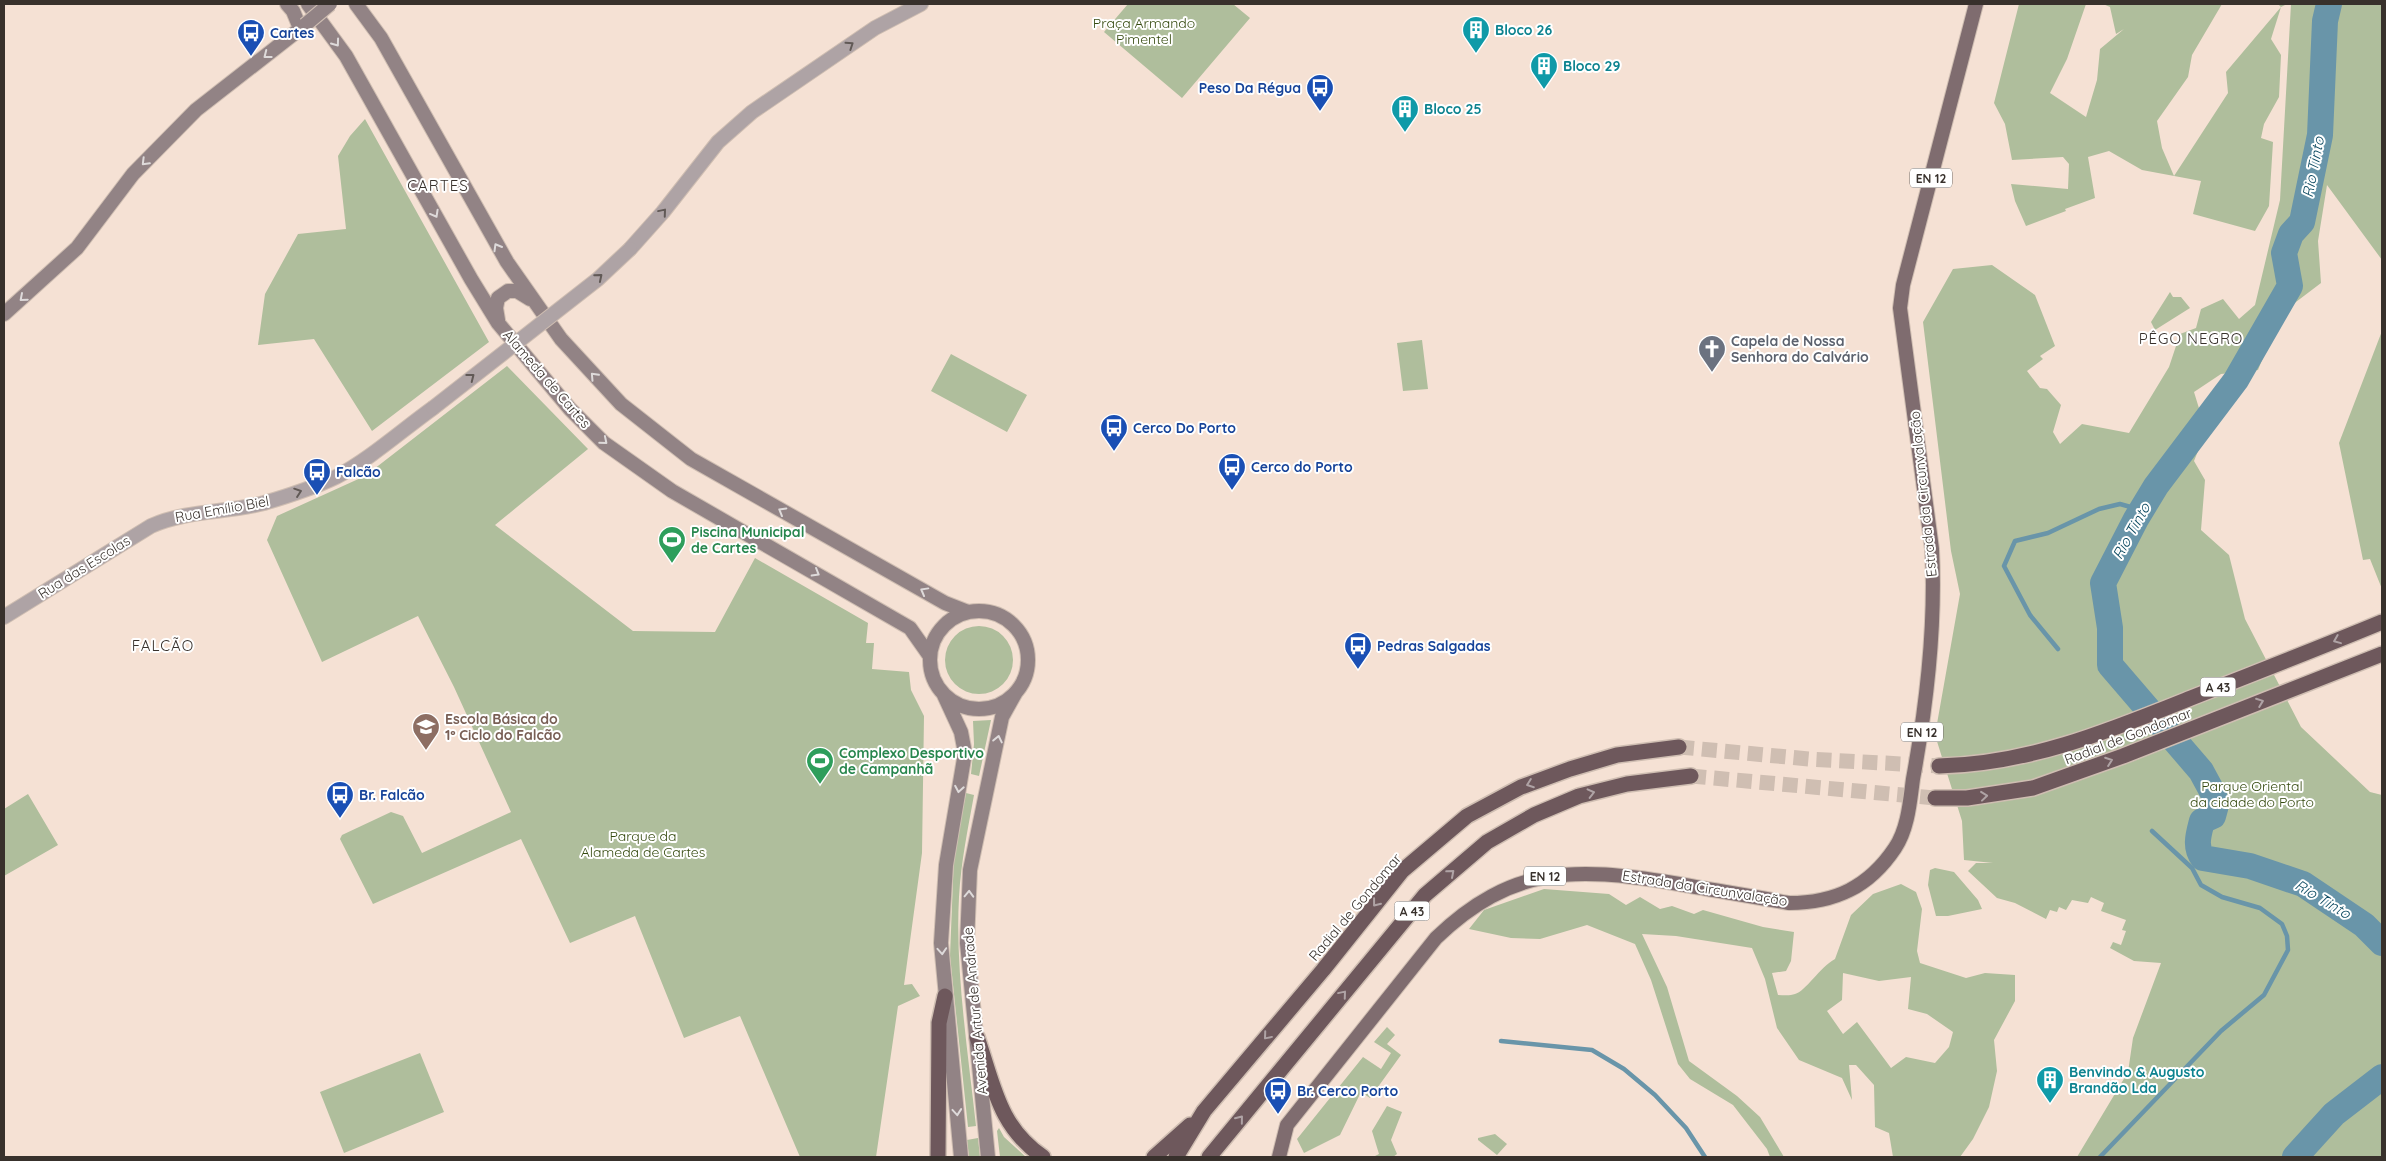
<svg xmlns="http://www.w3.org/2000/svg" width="2386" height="1161" font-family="Quicksand,sans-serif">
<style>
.green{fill:#afbe9c;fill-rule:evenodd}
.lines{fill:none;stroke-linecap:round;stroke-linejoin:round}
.stream{stroke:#6995a9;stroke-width:4.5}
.river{stroke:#6995a9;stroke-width:26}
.motorway-tunnel{stroke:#cfbeb2;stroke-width:15;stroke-dasharray:15 8;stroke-linecap:butt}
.tertiary-casing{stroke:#cfbeb2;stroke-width:16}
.secondary-casing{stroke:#cfbeb2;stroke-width:16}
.primary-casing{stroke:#cfbeb2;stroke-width:16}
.motorway-casing{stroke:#cfbeb2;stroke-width:18}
.tertiary{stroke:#aea3a5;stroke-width:14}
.secondary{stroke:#928385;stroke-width:14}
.primary{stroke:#7f6c6f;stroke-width:14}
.motorway{stroke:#6e585c;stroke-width:15}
.tertiary-bridge-casing{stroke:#cfbeb2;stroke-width:16;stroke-linecap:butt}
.secondary-bridge-casing{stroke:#cfbeb2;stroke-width:16;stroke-linecap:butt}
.tertiary-bridge{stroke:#aea3a5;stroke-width:14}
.secondary-bridge{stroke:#928385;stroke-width:14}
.oneway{stroke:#dedada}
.oneway2{stroke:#615956}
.oneway3{stroke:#afa3a5}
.labels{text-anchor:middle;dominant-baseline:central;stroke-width:4;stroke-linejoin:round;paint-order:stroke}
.shield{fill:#fff;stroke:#746f6b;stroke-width:1}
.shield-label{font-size:12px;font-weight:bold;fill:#38312c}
.park-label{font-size:14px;fill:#354a0f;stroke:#fff}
.culture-label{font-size:14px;font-weight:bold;fill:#0d838f;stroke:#fff;text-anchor:start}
.transit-label{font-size:14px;font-weight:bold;fill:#164399;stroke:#fff;text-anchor:start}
.worship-label{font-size:14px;font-weight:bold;fill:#5b616d;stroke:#fff;text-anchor:start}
.street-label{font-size:14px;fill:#38312c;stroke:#fff}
.leisure-label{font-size:14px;font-weight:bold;fill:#27864d;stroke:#fff;text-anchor:start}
.education-label{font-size:14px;font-weight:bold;fill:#785e54;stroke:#fff;text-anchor:start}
.water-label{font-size:15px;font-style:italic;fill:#0e4b62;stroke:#fff}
.neighbourhood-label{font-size:15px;letter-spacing:1px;fill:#38312c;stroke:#fff}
</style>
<rect width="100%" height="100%" fill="#f5e1d4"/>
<path class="green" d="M 1128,4 L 1233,4 L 1250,18 L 1182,98 L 1104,32 Z
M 2019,4 L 2086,4 L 2067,59 L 2050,93 L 2086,117 L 2097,80 L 2100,49 L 2124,29 L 2116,34 L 2110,7 L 2103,4 L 2222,4 L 2192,55 L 2188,77 L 2157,121 L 2162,148 L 2174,176 L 2228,93 L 2226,72 L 2281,7 L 2278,4 L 2287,4 L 2281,7 L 2271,39 L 2281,55 L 2279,97 L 2264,124 L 2261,138 L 2273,142 L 2269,206 L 2255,231 L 2193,214 L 2201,181 L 2142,170 L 2109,151 L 2088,157 L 2095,198 L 2065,209 L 2066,211 L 2026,226 L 2015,201 L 2011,184 L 2068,189 L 2069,164 L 2063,157 L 2012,160 L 2005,124 L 1994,103 Z
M 2291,4 L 2382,4 L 2382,260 L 2327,185 L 2318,241 L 2321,283 L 2292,305 L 2276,325 L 2258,370 L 2221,374 L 2194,392 L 2206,431 L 2194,461 L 2205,480 L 2201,530 L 2229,555 L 2245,619 L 2301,727 L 2370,792 L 2382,795 L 2382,1157 L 2077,1157 L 2128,1072 L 2133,1038 L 2161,963 L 2134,961 L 2110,948 L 2113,942 L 2121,945 L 2126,931 L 2122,930 L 2126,920 L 2101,911 L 2104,903 L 2091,897 L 2088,903 L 2072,900 L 2066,910 L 2059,907 L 2057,912 L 2050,910 L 2046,919 L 2015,903 L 1997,898 L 1968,871 L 1976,863 L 1993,863 L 1964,860 L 1962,821 L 1935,735 L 1960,594 L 1951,551 L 1923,322 L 1953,269 L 1992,265 L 2035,295 L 2055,346 L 2040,356 L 2043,359 L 2027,371 L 2040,388 L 2047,389 L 2061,405 L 2053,432 L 2060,444 L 2082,424 L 2129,433 L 2169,367 L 2180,334 L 2196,328 L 2201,309 L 2223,299 L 2239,319 L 2255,305 L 2280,200 Z
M 365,119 L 489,342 L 372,431 L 314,339 L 258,345 L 265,294 L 298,234 L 346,229 L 338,156 L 350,136 Z
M 2170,292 L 2173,297 L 2181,297 L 2190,308 L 2155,330 L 2151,322 Z
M 2382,331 L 2382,589 L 2370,559 L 2363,560 L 2339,443 Z
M 1422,340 L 1428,389 L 1403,391 L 1397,343 Z
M 951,354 L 1027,395 L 1007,432 L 931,391 Z
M 507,366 L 588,449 L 495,525 L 633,631 L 715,632 L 755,558 L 868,623 L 866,643 L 874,643 L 872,669 L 909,672 L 911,690 L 924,716 L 922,853 L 904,985 L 912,984 L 920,996 L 898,1006 L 876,1157 L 800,1157 L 740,1016 L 684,1038 L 635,916 L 570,943 L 521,839 L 373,904 L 340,839 L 342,835 L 391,812 L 403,816 L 422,853 L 511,812 L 454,687 L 418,616 L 322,662 L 267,540 L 277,516 L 365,476 Z
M945 660a34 34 0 1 1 68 0a34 34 0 1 1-68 0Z
M 991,720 L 979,776 L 971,774 L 974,744 L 973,721 Z
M 966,793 L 974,795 C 968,828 961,862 959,897 C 955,970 968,1052 976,1126 L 968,1127 L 950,956 L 954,855 Z
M 28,794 L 58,845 L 4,876 L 4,809 Z
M 1935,868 L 1954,872 L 1978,900 L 1982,909 L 1948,916 L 1936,916 L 1928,885 L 1930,870 Z
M 1901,884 L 1916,892 L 1922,909 L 1917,951 L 1920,963 L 1966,978 L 1985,973 L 2015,975 L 2015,1001 L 1994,1040 L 1997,1071 L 1989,1107 L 1973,1139 L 1960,1157 L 1893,1157 L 1889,1133 L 1875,1127 L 1874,1085 L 1856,1065 L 1849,1065 L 1852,1100 L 1842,1078 L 1799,1060 L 1777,1028 L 1765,979 L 1752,948 L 1676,936 L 1642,934 L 1667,987 L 1689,1061 L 1737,1096 L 1760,1117 L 1784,1157 L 1770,1157 L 1767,1149 L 1733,1105 L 1690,1079 L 1678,1064 L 1651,980 L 1635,944 L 1587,925 L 1540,939 L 1511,938 L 1469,929 L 1484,910 L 1544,889 L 1609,894 L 1626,905 L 1640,897 L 1660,909 L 1672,906 L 1694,914 L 1703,910 L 1763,927 L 1794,932 L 1791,961 L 1786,971 L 1772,973 L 1778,995 C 1783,995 1790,996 1795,994 C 1805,992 1820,967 1835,959 L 1851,915 L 1873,894 ZM 1843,973 L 1879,981 L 1911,977 L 1908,1009 L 1927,1014 L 1953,1032 L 1949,1047 L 1935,1063 L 1906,1057 L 1891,1068 L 1857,1022 L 1843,1034 L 1827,1011 L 1842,1000 Z
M 1387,1027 L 1395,1035 L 1387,1044 L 1401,1055 L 1370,1098 L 1361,1092 L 1340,1135 L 1304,1153 L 1297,1139 L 1363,1057 L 1381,1069 L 1391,1053 L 1374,1042 Z
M 420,1053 L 444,1112 L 344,1153 L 320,1092 Z
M 1387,1106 L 1402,1112 L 1391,1140 L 1397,1154 L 1393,1157 L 1373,1157 L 1379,1154 L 1372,1131 Z
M 999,1128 L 1004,1137 L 1026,1157 L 1000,1157 L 997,1131 Z
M 1495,1134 L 1507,1144 L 1497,1155 L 1478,1140 L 1478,1138 Z
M 978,1138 L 980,1157 L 969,1157 L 967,1140 Z"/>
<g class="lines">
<path class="stream" d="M 2058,649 L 2030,615 L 2004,566 L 2015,541 L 2048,533 L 2099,509 L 2120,504 L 2141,510
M 1501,1041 L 1592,1050 L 1624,1069 L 1655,1095 L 1686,1128 L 1705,1157
M 2100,1157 L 2221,1031 L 2264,995 L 2288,950 L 2287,936 L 2282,924 L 2260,908 L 2222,897 L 2201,885 L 2192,868 L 2152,831"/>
<path class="river" d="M 2329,4 L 2325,21 L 2320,135 L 2302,222 L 2291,234 L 2284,253 L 2290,286 L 2236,380 L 2156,486 L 2136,519 L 2103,583 L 2110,628 L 2110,665 L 2201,771 L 2214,795 L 2216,805 L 2213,816 L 2202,821 C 2199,833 2194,847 2203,858 L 2250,866 L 2303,884 L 2364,925 L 2382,943
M 2295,1157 L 2334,1114 L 2382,1077"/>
<path class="motorway-tunnel" d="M 1679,747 L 1809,759 L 1939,766
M 1691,776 L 1935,798"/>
<defs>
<path id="tertiary" d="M 630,249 L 663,212 L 718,142 L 752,112 L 875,28 L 921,4
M 4,617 L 151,526 C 187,510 226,513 264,503 C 288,496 313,488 336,477 C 370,459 401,431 433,408"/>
<path id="secondary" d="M 287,4 L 293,11 L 300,28
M 308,4 L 346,56 L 471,279 L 498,323 L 570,409 L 604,443 L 672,491 L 910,628 L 929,655
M 356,4 L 381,38 L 507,262 L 561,339 L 621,404 L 691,459 L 945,603 L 968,612
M 4,314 L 77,248 L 133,174 L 196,110 L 305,25
M 498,320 L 496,308 L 498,298 L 508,291 L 517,291 L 530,299
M930 660a49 49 0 1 1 98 0a49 49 0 1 1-98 0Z
M 943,693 L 961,732 L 965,753 L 946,865 L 941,943 L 961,1157
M 988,1157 L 967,943 L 970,870 L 1002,717 L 1016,692"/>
<path id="primary" d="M 1279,1157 L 1287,1125 L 1436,938 C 1512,865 1575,867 1673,883 C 1712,890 1751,896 1789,903 C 1835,903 1869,887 1895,848 C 1908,829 1910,801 1913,779 C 1927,703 1936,626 1932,549 L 1900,308 L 1903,285 L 1976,4"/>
<path id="motorway" d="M 1939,766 C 2029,764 2109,731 2191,698 C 2255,673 2319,648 2382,622
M 1935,798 L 1967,798 L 2033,788 L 2123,756 L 2382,654
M 977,1037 C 994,1085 998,1126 1043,1157
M 938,1157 L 939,1023 L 945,996
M 1154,1157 L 1190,1125
M 1176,1157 L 1204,1111 L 1323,970 L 1402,871 L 1467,816 L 1521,787 L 1570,769 L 1617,755 L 1679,747
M 1209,1157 L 1425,895 L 1487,842 L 1534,815 L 1579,796 L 1627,784 L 1691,776"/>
</defs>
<use href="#tertiary" class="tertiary-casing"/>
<use href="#secondary" class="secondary-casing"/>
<use href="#primary" class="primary-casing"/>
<use href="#motorway" class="motorway-casing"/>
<use href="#tertiary" class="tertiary"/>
<use href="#secondary" class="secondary"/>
<use href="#primary" class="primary"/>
<use href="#motorway" class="motorway"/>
<defs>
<path id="tertiary-bridge" d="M 433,408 L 598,279 L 630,249"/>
<path id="secondary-bridge" d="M 305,25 L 330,4"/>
</defs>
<use href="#tertiary-bridge" class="tertiary-bridge-casing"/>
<use href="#secondary-bridge" class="secondary-bridge-casing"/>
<use href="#tertiary-bridge" class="tertiary-bridge"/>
<use href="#secondary-bridge" class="secondary-bridge"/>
</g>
<defs><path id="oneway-chevron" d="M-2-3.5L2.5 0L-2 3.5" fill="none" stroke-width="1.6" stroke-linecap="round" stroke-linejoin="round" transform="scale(1.25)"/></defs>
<g class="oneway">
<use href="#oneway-chevron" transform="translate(336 43) rotate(54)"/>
<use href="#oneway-chevron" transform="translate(267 55) rotate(142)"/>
<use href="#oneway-chevron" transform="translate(145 162) rotate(135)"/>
<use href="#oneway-chevron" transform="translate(435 214) rotate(61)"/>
<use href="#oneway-chevron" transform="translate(497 247) rotate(-120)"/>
<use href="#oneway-chevron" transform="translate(23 298) rotate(139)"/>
<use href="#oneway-chevron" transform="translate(594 376) rotate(-133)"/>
<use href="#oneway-chevron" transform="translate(604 441) rotate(40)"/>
<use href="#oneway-chevron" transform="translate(782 511) rotate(-150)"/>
<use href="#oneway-chevron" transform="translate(816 573) rotate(30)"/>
<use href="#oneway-chevron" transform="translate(924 591) rotate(-151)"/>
<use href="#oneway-chevron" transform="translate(998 739) rotate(-78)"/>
<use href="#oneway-chevron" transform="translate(959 789) rotate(100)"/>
<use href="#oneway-chevron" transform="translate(969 894) rotate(-88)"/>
<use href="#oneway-chevron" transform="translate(942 951) rotate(86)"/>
<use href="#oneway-chevron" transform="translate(957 1112) rotate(85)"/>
</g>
<g class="oneway2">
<use href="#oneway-chevron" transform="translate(850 45) rotate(-34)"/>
<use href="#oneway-chevron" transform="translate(663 212) rotate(-50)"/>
<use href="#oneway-chevron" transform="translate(599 277) rotate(-40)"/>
<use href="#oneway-chevron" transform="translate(471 377) rotate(-38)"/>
<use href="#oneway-chevron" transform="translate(298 492) rotate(-19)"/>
</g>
<g class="oneway3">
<use href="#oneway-chevron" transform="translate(2337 640) rotate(158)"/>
<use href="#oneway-chevron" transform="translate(2260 702) rotate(-21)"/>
<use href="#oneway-chevron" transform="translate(2109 761) rotate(-20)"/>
<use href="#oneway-chevron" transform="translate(1530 784) rotate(160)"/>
<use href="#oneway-chevron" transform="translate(1591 793) rotate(-14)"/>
<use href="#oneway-chevron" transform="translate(1984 796) rotate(-6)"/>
<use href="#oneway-chevron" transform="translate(1451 873) rotate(-41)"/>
<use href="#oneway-chevron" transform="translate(1376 903) rotate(128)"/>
<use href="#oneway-chevron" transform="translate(1343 994) rotate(-50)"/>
<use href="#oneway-chevron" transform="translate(1267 1036) rotate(130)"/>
<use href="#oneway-chevron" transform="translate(1240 1119) rotate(-51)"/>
</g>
<defs>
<symbol id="building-pin" viewBox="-11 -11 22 30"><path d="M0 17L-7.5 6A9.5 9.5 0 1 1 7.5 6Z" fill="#0f9aa8" stroke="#fff"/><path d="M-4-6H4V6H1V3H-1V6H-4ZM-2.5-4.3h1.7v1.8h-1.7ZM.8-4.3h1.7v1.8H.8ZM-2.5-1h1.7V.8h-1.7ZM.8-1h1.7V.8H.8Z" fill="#fff"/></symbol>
<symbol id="bus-pin" viewBox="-11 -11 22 30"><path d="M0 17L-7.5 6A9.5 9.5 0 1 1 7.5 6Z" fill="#1a4fb4" stroke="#fff"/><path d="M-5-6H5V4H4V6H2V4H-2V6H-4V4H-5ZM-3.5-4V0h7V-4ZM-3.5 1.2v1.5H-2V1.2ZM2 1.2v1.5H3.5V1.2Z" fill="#fff"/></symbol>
<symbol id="church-pin" viewBox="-11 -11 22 30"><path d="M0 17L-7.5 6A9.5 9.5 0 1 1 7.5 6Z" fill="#6b7280" stroke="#fff"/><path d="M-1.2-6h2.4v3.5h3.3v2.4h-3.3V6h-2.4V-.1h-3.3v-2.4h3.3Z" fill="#fff"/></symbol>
<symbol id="stadium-pin" viewBox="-11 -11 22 30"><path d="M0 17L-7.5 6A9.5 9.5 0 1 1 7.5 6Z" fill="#2e9e5b" stroke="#fff"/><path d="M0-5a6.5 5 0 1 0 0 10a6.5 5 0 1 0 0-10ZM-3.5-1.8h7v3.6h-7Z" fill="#fff"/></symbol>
<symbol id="school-pin" viewBox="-11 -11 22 30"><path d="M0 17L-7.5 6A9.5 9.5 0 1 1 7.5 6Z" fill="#8d6e63" stroke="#fff"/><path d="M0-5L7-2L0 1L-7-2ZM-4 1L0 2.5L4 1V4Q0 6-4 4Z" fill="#fff"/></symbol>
</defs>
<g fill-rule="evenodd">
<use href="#building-pin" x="1460" y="14" width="32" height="43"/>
<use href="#bus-pin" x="235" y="17" width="32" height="43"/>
<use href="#building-pin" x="1528" y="50" width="32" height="43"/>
<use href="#bus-pin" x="1304" y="72" width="32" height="43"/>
<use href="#building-pin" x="1389" y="93" width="32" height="43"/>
<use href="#church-pin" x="1696" y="333" width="32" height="43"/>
<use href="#bus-pin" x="1098" y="412" width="32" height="43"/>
<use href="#bus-pin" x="1216" y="451" width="32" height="43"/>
<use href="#bus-pin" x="301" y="456" width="32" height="43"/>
<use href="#stadium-pin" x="656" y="524" width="32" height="43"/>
<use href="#bus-pin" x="1342" y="630" width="32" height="43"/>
<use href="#school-pin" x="410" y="711" width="32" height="43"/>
<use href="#stadium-pin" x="804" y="745" width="32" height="43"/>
<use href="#bus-pin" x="324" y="779" width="32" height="43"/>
<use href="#building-pin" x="2034" y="1064" width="32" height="43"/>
<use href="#bus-pin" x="1262" y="1075" width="32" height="43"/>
</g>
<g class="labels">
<g class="shield">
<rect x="1910" y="168.5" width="42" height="19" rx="4"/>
<rect x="2200.5" y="677.5" width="35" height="19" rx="4"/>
<rect x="1901" y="722.5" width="42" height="19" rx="4"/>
<rect x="1524" y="866.5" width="42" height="19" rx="4"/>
<rect x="1394.5" y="901.5" width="35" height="19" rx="4"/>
</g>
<g class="shield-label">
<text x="1931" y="178">EN 12</text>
<text x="2218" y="687">A 43</text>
<text x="1922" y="732">EN 12</text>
<text x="1545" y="876">EN 12</text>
<text x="1412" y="911">A 43</text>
</g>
<g class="park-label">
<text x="1144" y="23">Praça Armando<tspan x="1144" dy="16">Pimentel</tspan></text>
<text x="2252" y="786">Parque Oriental<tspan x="2252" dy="16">da cidade do Porto</tspan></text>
<text x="643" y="836">Parque da<tspan x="643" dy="16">Alameda de Cartes</tspan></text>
</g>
<g class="culture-label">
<text x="1495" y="30">Bloco 26</text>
<text x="1563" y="66">Bloco 29</text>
<text x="1424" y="109">Bloco 25</text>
<text x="2069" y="1072">Benvindo &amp; Augusto<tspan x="2069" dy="16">Brandão Lda</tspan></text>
</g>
<g class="transit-label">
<text x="270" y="33">Cartes</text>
<text x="1301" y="88" text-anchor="end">Peso Da Régua</text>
<text x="1133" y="428">Cerco Do Porto</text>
<text x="1251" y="467">Cerco do Porto</text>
<text x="336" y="472">Falcão</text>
<text x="1377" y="646">Pedras Salgadas</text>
<text x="359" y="795">Br. Falcão</text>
<text x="1297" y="1091">Br. Cerco Porto</text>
</g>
<g class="worship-label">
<text x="1731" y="341">Capela de Nossa<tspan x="1731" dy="16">Senhora do Calvário</tspan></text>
</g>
<g class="street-label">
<text transform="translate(547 379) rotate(49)">Alameda de Cartes</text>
<text transform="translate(1923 494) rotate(-96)">Estrada da Circunvalação</text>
<text transform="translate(222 509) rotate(-10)">Rua Emílio Biel</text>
<text transform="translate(84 567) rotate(-32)">Rua das Escolas</text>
<text transform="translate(2128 736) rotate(-21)">Radial de Gondomar</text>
<text transform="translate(1705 888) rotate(9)">Estrada da Circunvalação</text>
<text transform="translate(1355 907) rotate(-50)">Radial de Gondomar</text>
<text transform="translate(975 1011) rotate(-95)">Avenida Artur de Andrade</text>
</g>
<g class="leisure-label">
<text x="691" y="532">Piscina Municipal<tspan x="691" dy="16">de Cartes</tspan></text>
<text x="839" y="753">Complexo Desportivo<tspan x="839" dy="16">de Campanhã</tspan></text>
</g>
<g class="education-label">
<text x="445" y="719">Escola Básica do<tspan x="445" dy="16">1º Ciclo do Falcão</tspan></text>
</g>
<g class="water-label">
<text transform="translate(2313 167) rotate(-79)">Rio Tinto</text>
<text transform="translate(2131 531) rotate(-61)">Rio Tinto</text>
<text transform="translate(2323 899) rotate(31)">Rio Tinto</text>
</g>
<g class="neighbourhood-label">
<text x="438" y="185">CARTES</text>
<text x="2191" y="338">PÊGO NEGRO</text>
<text x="163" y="645">FALCÃO</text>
</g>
</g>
<rect width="2386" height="1161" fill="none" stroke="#38312c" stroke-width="10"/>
</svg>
